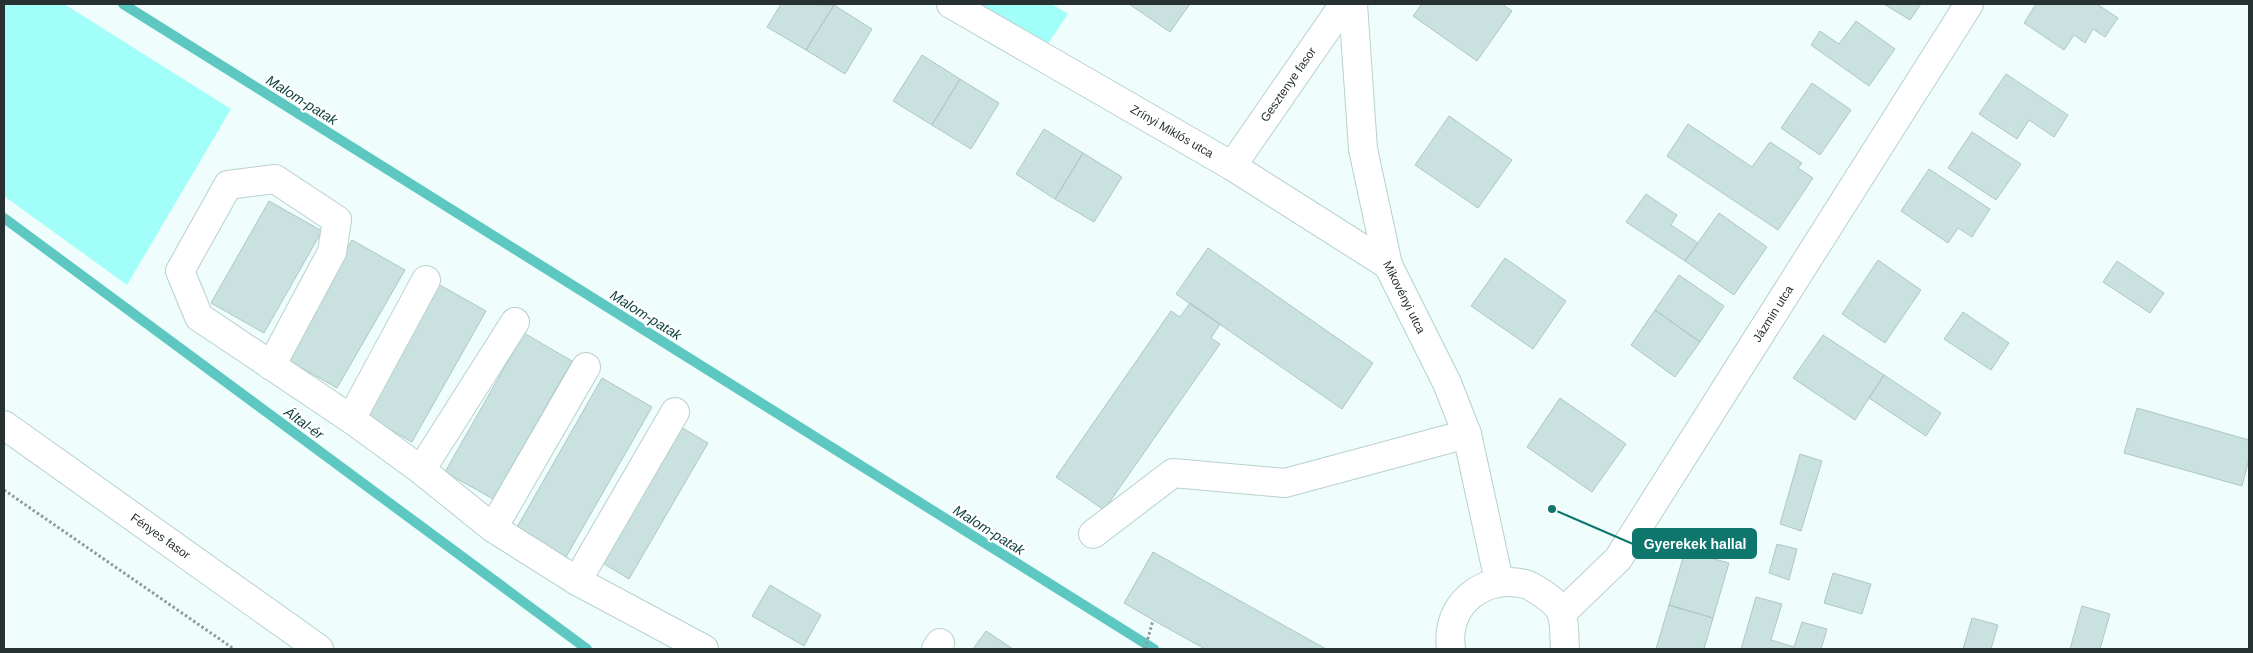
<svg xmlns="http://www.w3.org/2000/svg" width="2253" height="653" font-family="Arial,sans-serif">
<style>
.green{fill:#a2fef8}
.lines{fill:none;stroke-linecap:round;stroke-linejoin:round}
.stream{stroke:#5dc7c1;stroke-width:10}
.building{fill:#c9e2e0;stroke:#aec7c5}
.minor-casing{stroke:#b8d0ce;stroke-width:30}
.path{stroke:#8f9b9b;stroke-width:3;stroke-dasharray:2.5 2.5;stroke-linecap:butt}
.minor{stroke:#fff;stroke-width:28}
.labels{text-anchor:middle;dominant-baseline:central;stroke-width:4.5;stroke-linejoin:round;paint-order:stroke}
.street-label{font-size:12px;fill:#283131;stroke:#fff}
.water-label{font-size:14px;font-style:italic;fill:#0d3f3d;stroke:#fff}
.leader{fill:none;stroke:#0f766e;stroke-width:2}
.callout-dot{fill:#0f766e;stroke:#fff;stroke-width:2}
.callout{fill:#0f766e;stroke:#0f766e;stroke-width:2}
.callout-label{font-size:14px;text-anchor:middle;font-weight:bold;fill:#fff}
</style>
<rect width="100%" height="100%" fill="#effefd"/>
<path class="green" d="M 4,4 L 64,4 L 231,109 L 127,285 L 4,196 Z
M 969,4 L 1052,4 L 1068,14 L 1042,52 Z"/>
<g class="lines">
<path class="stream" d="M 123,4 L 1154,649
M 4,218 L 587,649"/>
</g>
<path class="building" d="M 781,4 L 834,5 L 806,50 L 767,27 Z
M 1129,4 L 1190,4 L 1170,32 Z
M 1422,4 L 1502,4 L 1512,11 L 1477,61 L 1413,16 Z
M 1884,4 L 1921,4 L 1910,20 Z
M 2036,4 L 2097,4 L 2118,18 L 2105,37 L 2093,29 L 2085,43 L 2074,35 L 2064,50 L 2024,23 Z
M 834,5 L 872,29 L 845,74 L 806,50 Z
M 1856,21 L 1895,49 L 1869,86 L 1811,45 L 1820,31 L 1839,44 Z
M 922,55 L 960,79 L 932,125 L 893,101 Z
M 2006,74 L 2068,115 L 2054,137 L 2029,120 L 2017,139 L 1979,114 Z
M 960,79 L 999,103 L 971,149 L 932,125 Z
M 1812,83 L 1851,110 L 1820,155 L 1781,128 Z
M 1449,116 L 1512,160 L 1478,208 L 1415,165 Z
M 1688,124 L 1752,167 L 1770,142 L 1802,163 L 1798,168 L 1813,178 L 1778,230 L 1667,156 Z
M 1044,129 L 1083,153 L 1055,199 L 1016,174 Z
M 1972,132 L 2021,164 L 1996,200 L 1948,168 Z
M 1083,153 L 1122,177 L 1094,222 L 1055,199 Z
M 1929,169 L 1990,209 L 1972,237 L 1958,228 L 1948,243 L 1901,211 Z
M 1646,194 L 1677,215 L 1671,225 L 1698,243 L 1685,261 L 1626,222 Z
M 269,201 L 322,231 L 264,333 L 211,303 Z
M 1719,213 L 1767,247 L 1734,295 L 1685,261 Z
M 352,240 L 405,270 L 337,388 L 284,358 Z
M 1208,248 L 1373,363 L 1342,409 L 1176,294 Z
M 1505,258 L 1566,301 L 1533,349 L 1471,306 Z
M 1878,260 L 1921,290 L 1885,343 L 1842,314 Z
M 2117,261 L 2164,293 L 2150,313 L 2103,282 Z
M 1679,275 L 1724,306 L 1700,342 L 1655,310 Z
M 438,284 L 486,311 L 412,442 L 364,415 Z
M 1190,303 L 1220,324 L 1211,338 L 1220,344 L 1104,510 L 1056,477 L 1171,311 L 1180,317 Z
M 1655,310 L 1700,342 L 1675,377 L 1631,345 Z
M 1963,312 L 2009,343 L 1991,370 L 1944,339 Z
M 524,333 L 572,361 L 493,499 L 445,472 Z
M 1823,335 L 1884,375 L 1855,420 L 1793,378 Z
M 1884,375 L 1941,413 L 1926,436 L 1869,398 Z
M 602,378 L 652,407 L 566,557 L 516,529 Z
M 1560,398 L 1626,444 L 1592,492 L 1527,447 Z
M 2137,408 L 2249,440 L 2249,459 L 2242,486 L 2124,453 Z
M 679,426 L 708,443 L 629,579 L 601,562 Z
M 1800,454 L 1822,461 L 1801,531 L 1780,524 Z
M 1777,544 L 1797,549 L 1789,580 L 1769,573 Z
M 1685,551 L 1729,563 L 1713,618 L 1669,605 Z
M 1153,552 L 1326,649 L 1205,649 L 1153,620 L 1124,603 Z
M 1833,573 L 1871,584 L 1862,614 L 1824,603 Z
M 770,585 L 821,615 L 804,646 L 752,616 Z
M 1756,597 L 1782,604 L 1771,640 L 1794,647 L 1802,622 L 1827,629 L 1821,649 L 1741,649 Z
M 1669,605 L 1713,618 L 1704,649 L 1656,649 Z
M 2082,606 L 2110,614 L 2100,649 L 2070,649 Z
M 1972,618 L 1998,625 L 1991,649 L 1963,649 Z
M 986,631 L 1013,649 L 973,649 Z"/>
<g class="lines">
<defs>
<g id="minor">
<path id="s1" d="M 951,4 L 1232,166 L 1388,265"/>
<path id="s2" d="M 1353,4 L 1363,149 L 1388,265 L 1447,383 L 1467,434 L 1499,581"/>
<path id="s3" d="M 1232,166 L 1344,4"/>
<path d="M 271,366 L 332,252 L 337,220 L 275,179 L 228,185 L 180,271 L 199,317 L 351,419 L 421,470 L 493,528 L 577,581 L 704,649"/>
<path d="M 351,419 L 426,280"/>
<path id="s4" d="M 4,425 L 319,649"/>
<path d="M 421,470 L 515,322"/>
<path d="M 493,528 L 586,367"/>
<path d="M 1093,534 L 1173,473 L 1285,483 L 1467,434"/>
<path d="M 577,581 L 675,412"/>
<path id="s5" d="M 1562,613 L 1618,559 L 1969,4"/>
<path d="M 936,649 L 940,643"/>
<path d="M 1451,649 C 1445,605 1482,574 1525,584 C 1531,585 1536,590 1542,593 C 1549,598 1560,606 1562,615 C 1565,625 1564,638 1565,649"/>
</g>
</defs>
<use href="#minor" class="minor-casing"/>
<path class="path" d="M 4,490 L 234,649
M 1145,649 L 1153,620"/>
<use href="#minor" class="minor"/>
</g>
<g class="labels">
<g class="street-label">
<text stroke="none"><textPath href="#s3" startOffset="99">Gesztenye fasor</textPath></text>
<text stroke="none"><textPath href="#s1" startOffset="255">Zrínyi Miklós utca</textPath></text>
<text stroke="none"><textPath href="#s2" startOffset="300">Mikovényi utca</textPath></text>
<text stroke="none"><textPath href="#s5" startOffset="368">Jázmin utca</textPath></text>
<text stroke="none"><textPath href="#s4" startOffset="192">Fényes fasor</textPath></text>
</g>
<g class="water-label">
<text transform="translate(302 100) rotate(32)">Malom-patak</text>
<text transform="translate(646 315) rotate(32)">Malom-patak</text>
<text transform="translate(304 423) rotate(36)">Által-ér</text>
<text transform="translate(989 530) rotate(32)">Malom-patak</text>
</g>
</g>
<path class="leader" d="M1552 509L1633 544"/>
<circle class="callout-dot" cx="1552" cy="509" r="5"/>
<rect class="callout" x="1633" y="529" width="123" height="29" rx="5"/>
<g class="callout-label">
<text x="1695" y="549">Gyerekek hallal</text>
</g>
<rect width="2253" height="653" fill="none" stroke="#283131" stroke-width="10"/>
</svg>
